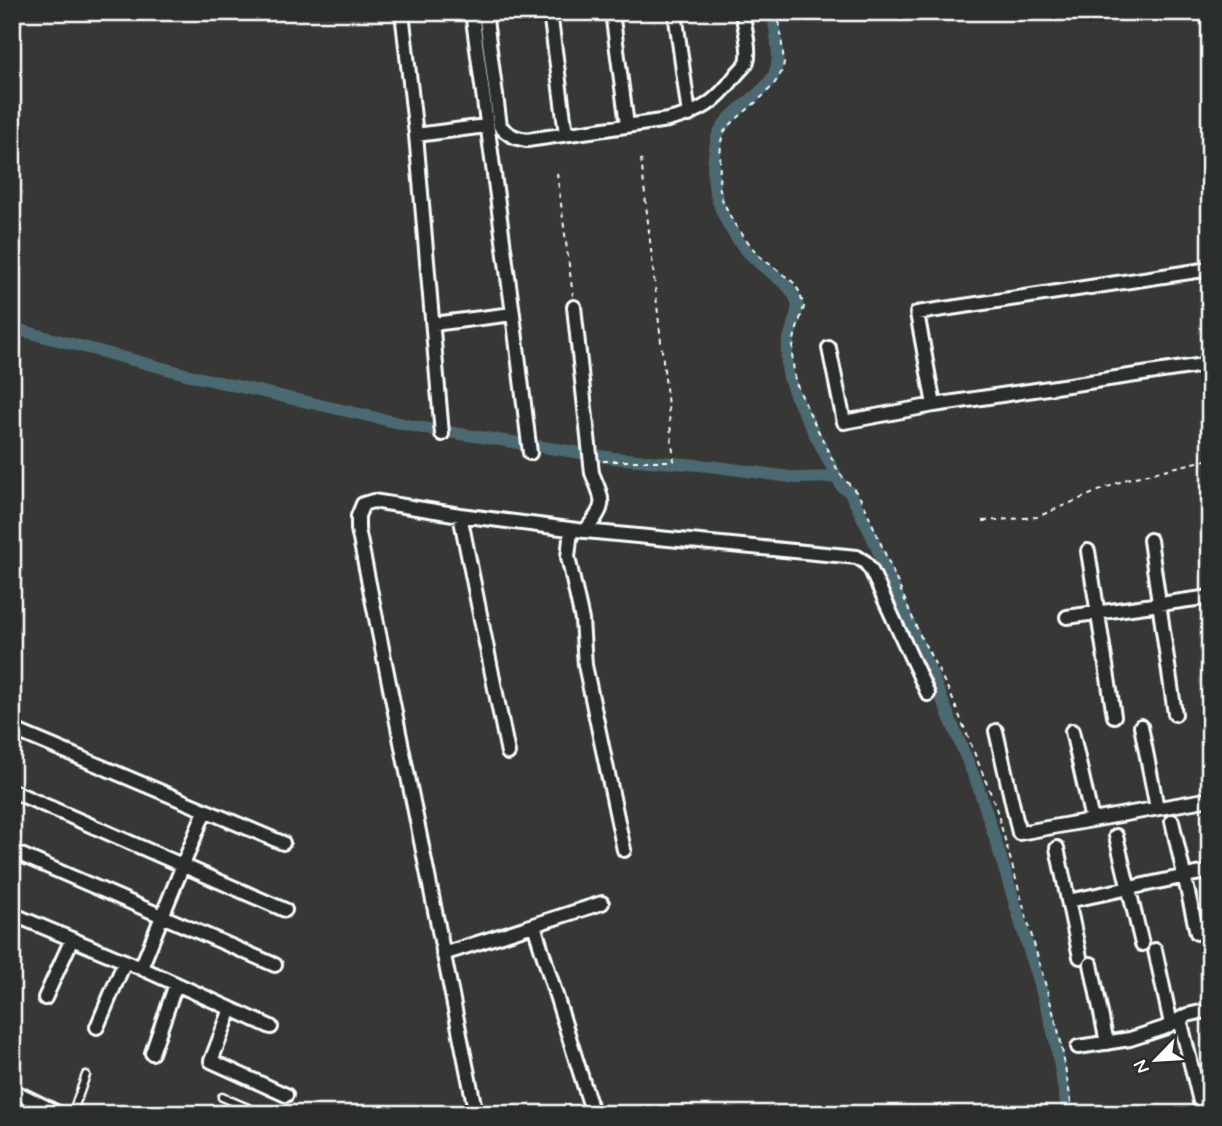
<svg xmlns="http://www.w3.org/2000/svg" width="1222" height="1126" font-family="Mynerve,sans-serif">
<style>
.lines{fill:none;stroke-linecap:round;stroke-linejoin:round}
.canal{stroke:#4b696f;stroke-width:12}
.service-casing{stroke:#fff;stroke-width:11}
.minor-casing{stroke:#fff;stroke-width:18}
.path{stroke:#fff;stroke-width:2;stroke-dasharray:5 5;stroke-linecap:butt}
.service{stroke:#2a2d2e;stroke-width:6}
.minor{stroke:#2a2d2e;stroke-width:12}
</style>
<rect width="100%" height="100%" fill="#373735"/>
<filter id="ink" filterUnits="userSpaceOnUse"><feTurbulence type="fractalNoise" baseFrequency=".0143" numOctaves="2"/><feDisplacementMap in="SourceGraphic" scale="14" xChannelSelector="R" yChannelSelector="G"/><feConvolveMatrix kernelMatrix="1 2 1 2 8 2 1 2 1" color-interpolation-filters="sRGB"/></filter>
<g filter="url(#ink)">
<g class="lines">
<path class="canal" d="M 773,12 C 774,29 780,48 777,65 C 772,97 721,109 716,142 C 714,153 713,163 713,174 C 714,206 734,241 758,262 C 770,273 789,283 796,299 C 800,310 794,319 792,329 C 788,340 786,355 787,366 C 789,387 801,406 810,425 C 819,442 828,460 837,477 L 842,487 L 849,491 L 870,532 L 931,673 L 978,786 L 996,842 L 1049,1016 L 1056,1044 L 1068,1114
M 12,328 L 197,377 L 417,427 L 613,458 L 710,466 L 797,478 L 837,477"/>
<defs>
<path id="service" d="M 222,1097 L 262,1114
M 72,1114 L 86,1075"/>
<path id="minor" d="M 402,12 L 416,135 L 442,434
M 472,12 L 513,314 L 530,453
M 485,12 L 500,126 C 508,135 515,138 527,140 L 668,120 C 702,112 716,102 736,75 C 739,71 745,66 747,62 C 751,51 744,24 742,12
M 550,12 L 566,134
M 612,12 L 627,125
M 675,12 L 689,115
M 416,135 L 486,126
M 574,307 L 592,473 C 605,504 606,505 585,531
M 433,324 L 513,314
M 829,348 L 844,422 L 934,405 L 1210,364
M 934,405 L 917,313 L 1210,269
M 460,515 L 508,753
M 571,530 L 568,557 L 582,620 L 585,665 L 624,850
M 1150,540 L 1175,714
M 1088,551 L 1114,716
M 1067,617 L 1210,597
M 1209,717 L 1210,722
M 1141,726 L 1157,808
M 12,729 L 283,843
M 996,731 L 1019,833 L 1210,799
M 1072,731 L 1092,820
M 12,791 L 285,910
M 1172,821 L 1197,933
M 1116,836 L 1142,944
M 1057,848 L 1080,957
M 12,851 L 275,965
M 1068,901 L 1210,871
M 12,914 L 141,968 L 271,1027
M 534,925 L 593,1114
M 1155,950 L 1171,1024
M 443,954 L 602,903
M 1091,964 L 1107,1043
M 141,968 L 205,811
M 45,998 L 72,939
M 231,1009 L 211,1061 L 286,1095
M 1180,1019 L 1203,1114
M 97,1027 L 125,961
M 1078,1047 L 1130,1039 L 1164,1028 L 1187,1015 L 1210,1010
M 152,1053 L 176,984
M 12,1090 L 60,1114
M 476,1114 L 358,529 L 358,516 L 363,504 L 373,501 L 460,515 L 585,531 L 857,557 L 865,562 L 871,570 L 928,694"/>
</defs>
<use href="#service" class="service-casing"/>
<use href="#minor" class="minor-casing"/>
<path class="path" d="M 778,12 L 784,62 C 781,90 740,111 723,133 L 721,142 L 719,185 L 722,199 L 733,222 L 758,255 L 793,282 L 799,291 L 804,307 L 795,335 L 792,354 L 795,381 L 808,410 L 839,473 L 858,494 L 866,509 L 919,633 L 951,695 L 995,804 L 1060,1037 L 1073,1114
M 557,173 L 573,296
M 603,461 L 674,461 L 641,158
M 983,521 L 1037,517 L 1127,479 L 1210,459"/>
<use href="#service" class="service"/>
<use href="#minor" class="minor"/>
</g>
</g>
<rect width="1222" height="1126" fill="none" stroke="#2a2d2e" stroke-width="42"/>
<rect x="21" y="21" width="1180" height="1084" fill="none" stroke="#fff" stroke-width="2.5" filter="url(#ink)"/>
<g transform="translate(1156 1060) rotate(245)" stroke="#2a2d2e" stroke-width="5" paint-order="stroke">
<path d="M0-5L12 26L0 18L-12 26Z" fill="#ffffff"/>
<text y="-10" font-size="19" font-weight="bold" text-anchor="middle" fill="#ffffff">N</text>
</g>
</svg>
